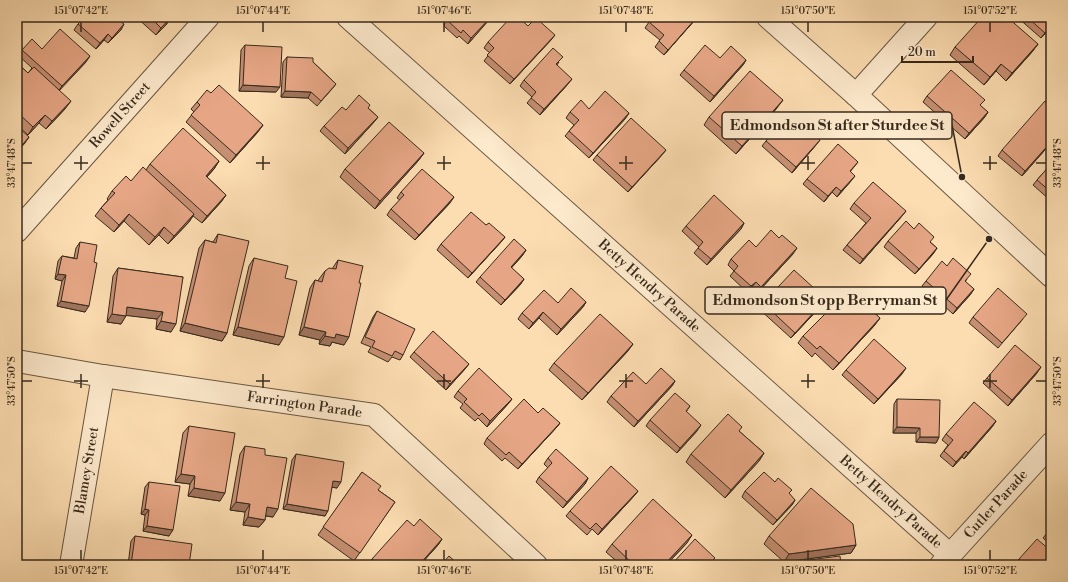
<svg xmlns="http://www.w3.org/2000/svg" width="1068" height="582" font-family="'Libre Bodoni',serif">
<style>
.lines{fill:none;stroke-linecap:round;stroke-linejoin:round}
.minor-casing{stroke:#685741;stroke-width:24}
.minor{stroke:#fde9cc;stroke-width:22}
.wall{fill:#c68f72;stroke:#372a1c}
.shaded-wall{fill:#a1745d;stroke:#372a1c}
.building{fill:#e6a685;stroke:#372a1c}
.ticks{fill:none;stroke:#372a1c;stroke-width:1.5}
.labels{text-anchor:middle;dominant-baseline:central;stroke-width:3;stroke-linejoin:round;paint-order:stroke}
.street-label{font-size:14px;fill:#372a1c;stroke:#fde9cc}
.leader{fill:none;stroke:#372a1c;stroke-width:1.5}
.callout-dot{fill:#372a1c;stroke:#fde9cc;stroke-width:1.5}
.callout{fill:#fde9cc;stroke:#372a1c;stroke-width:1.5}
.callout-label{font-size:15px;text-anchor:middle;font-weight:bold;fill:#372a1c}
.neatline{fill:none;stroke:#372a1c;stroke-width:1.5}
.ticks-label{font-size:10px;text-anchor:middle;fill:#372a1c}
</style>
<rect width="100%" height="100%" fill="#fcddb1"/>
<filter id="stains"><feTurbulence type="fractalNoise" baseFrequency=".005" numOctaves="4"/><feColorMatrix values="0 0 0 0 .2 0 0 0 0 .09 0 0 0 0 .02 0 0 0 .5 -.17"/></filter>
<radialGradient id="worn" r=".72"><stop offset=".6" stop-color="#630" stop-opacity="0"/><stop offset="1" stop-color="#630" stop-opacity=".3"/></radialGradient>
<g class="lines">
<defs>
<g id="minor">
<path id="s1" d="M 348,17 L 950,555"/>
<path d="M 768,17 L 856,95 L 1051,276"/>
<path d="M 856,95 L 926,17"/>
<path id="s2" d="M 17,231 L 208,17"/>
<path id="s3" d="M 17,361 L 103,376 L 374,415 L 536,565"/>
<path id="s4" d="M 71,565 L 103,376"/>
<path id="s5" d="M 941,565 L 1051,444"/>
</g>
</defs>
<use href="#minor" class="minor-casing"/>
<use href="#minor" class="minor"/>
</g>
<path class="wall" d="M 85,17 L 125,17 L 121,21 L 121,30 L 108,43 L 104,40 L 96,49 L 74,30 L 78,24 Z
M 136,17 L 171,17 L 166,25 L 156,35 Z
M 438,17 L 491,17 L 468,44 L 459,36 L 457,38 L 444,26 L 445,23 Z
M 623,17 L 631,17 L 627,21 Z
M 1017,17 L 1051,17 L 1051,27 L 1041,38 Z
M 694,21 L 664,55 L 655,47 L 660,40 L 645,28 L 649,22 Z
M 528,26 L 551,40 L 510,84 L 484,61 L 490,53 L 484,48 L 488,42 Z
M 1038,44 L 1032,52 L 1006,81 L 996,71 L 984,85 L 950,55 L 955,47 Z
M 245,45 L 276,92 L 239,91 L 241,50 Z
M 42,49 L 86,62 L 59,90 L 65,109 L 46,129 L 39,123 L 28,135 L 17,125 L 17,63 L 28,73 L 32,68 L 18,55 L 22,50 Z
M 287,57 L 313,62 L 336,84 L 332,89 L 317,106 L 308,98 L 281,97 L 283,62 Z
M 720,58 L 746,60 L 743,65 L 710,102 L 680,75 L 684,70 Z
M 559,62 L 557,65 L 568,84 L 540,115 L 527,103 L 532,97 L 520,86 L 524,80 Z
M 927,96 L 980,106 L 988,112 L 984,118 L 965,139 L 923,102 Z
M 197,102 L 263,125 L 257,133 L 230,163 L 186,122 L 194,112 L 191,109 Z
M 368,108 L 378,117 L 374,122 L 345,154 L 320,131 L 324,126 L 346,110 Z
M 777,108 L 736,154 L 704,125 L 709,117 Z
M 570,112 L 629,113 L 625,119 L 589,158 L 565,136 L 574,125 L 566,118 Z
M 766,141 L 816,145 L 792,173 L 762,146 Z
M 1051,143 L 1022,176 L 998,156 L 1002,150 Z
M 424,153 L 418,161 L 375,209 L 340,177 L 345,169 Z
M 597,155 L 662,155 L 628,192 L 593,160 Z
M 219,161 L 214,169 L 207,177 L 226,195 L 221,202 L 202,223 L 193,216 L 189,222 L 168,244 L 159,235 L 149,245 L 124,221 L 114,232 L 95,216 L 101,208 L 108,200 L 107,199 L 112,191 L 131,181 L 146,170 L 150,164 Z
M 858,162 L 850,172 L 851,181 L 837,197 L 832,192 L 824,202 L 803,184 L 807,179 Z
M 1051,164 L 1051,201 L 1033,185 L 1037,180 Z
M 401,192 L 450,203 L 415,240 L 387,215 L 391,209 L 400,200 L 397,198 Z
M 854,203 L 902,216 L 860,264 L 843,250 L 847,245 L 866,223 L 850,209 Z
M 744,223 L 741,229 L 707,265 L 694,253 L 699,247 L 682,231 L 686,226 Z
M 486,225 L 505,237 L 501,242 L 468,278 L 437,250 L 441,244 Z
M 218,234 L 227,333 L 222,341 L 180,331 L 199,248 L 205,240 L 213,242 Z
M 888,241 L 930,242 L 937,248 L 933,254 L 915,274 L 884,247 Z
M 80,242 L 94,262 L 85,312 L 57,306 L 62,281 L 55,279 L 58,261 L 62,256 L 74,258 L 76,248 Z
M 756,247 L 793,254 L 758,292 L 752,287 L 747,292 L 730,276 L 734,271 L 728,265 L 731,259 Z
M 526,250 L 522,256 L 511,268 L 524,279 L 520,285 L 501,305 L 476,282 L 480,277 Z
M 254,258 L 285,278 L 279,345 L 233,335 L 249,266 Z
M 338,260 L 344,345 L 332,342 L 330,346 L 319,344 L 320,340 L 299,335 L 310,288 L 315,280 L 318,281 L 319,279 L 325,271 L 332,269 Z
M 947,266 L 967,279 L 965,282 L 974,289 L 970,295 L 953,314 L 922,286 L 926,281 Z
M 118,268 L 183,277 L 171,332 L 156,329 L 157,319 L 126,315 L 121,324 L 107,322 L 113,276 Z
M 826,299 L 822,305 L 791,338 L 759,309 L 763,303 Z
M 851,301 L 868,307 L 880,318 L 874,326 L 833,370 L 815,353 L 812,357 L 798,343 L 803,336 Z
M 586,302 L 583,307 L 557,335 L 539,318 L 529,329 L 518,319 L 522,313 L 558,303 Z
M 377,311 L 403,355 L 400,360 L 392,357 L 388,362 L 368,352 L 371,347 L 361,343 L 373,317 Z
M 973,317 L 1023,319 L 998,348 L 969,323 Z
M 633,344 L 627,352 L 582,400 L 549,370 L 554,363 Z
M 414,352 L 465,369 L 446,390 L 410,357 Z
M 846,370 L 902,374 L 874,404 L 842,375 Z
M 1037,373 L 1008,406 L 983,383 L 987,378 Z
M 675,381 L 672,386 L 634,427 L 607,402 L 611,396 L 646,384 Z
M 458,391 L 512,399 L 508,404 L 487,427 L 478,418 L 475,421 L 460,408 L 463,404 L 454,397 Z
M 897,399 L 939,437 L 936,443 L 916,442 L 916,433 L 893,433 L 894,404 Z
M 690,406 L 686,412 L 697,431 L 677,453 L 646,426 L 650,420 Z
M 538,413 L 560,423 L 556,428 L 518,469 L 505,458 L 502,461 L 484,444 L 487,438 Z
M 996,421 L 992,427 L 964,459 L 962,457 L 953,467 L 940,456 L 948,445 L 942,440 L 946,434 Z
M 189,426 L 220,501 L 188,496 L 190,484 L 175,482 L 183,433 Z
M 739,431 L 764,453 L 759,461 L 725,498 L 686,462 L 691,454 Z
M 245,446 L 273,517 L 265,516 L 265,520 L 259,527 L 243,525 L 245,512 L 230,510 L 240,454 Z
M 296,454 L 337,488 L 332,487 L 325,516 L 283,509 L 292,460 Z
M 548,458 L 588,478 L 585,484 L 563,508 L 536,482 L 539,477 L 548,468 L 544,464 Z
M 362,472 L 378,490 L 395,502 L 354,561 L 318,535 Z
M 149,482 L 169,536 L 143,531 L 145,515 L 141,514 L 145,487 Z
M 775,482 L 795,500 L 792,505 L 773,525 L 742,497 L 745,491 Z
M 638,491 L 634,496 L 598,535 L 592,529 L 587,535 L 566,516 L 570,511 Z
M 414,526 L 442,539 L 438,545 L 420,565 L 369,565 L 368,564 L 372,559 Z
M 1051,528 L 1051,545 L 1043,538 Z
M 135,536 L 189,565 L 128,565 L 131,541 Z
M 769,536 L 856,545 L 851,553 L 784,562 L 764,544 Z
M 687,543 L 666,565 L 621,565 L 606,552 L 612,544 Z
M 1019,559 L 1051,565 L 1015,565 Z"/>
<path class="shaded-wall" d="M 171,17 L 166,25 L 156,35 L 161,28 Z
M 491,17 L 489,20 L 468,44 L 471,38 Z
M 697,17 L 694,21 L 664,55 L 668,50 Z
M 124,24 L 121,30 L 108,43 L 112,38 Z
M 1051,26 L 1051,27 L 1041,38 L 1045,33 Z
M 108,34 L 104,40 L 96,49 L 100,43 Z
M 555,35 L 551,40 L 510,84 L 514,79 Z
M 1038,44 L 1032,52 L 1006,81 L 1012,73 Z
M 90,56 L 86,62 L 58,92 L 62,86 Z
M 746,60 L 743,65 L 710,102 L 714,96 Z
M 1001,64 L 996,71 L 984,85 L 990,77 Z
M 572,79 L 568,84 L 540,115 L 544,109 Z
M 243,85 L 280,87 L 276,92 L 239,91 Z
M 285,91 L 311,92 L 308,98 L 281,97 Z
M 783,100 L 777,108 L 736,154 L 742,146 Z
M 71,101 L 65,109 L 46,129 L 52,121 Z
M 988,112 L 984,118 L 965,139 L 969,133 Z
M 629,113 L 625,119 L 589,158 L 593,153 Z
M 45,115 L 39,123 L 28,135 L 33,127 Z
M 378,117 L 374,122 L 345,154 L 348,148 Z
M 263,125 L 257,133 L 230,163 L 236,155 Z
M 29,137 L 25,143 L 17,152 L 17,151 Z
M 820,140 L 816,145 L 792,173 L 796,167 Z
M 1051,142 L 1051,143 L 1022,176 L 1025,171 Z
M 666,150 L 662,155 L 628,192 L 632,187 Z
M 424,153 L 418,161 L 375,209 L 380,201 Z
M 219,161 L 214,169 L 200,184 L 206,176 Z
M 855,176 L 851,181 L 837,197 L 841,191 Z
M 836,187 L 824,202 L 828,196 Z
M 226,195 L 221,202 L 202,223 L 207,216 Z
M 454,197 L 450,203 L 415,240 L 419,235 Z
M 906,211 L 902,216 L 860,264 L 863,259 Z
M 129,214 L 124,221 L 114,232 L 119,225 Z
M 194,214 L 189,222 L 168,244 L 174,236 Z
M 744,223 L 741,229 L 707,265 L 711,259 Z
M 164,227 L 159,235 L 149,245 L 155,237 Z
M 505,237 L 501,242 L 468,278 L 472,273 Z
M 797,248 L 793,254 L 758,292 L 761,287 Z
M 937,248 L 933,254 L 915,274 L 919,269 Z
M 526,250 L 522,256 L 507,273 L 511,267 Z
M 58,274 L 66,275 L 62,281 L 55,279 Z
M 524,279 L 520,285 L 501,305 L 505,300 Z
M 756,282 L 752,287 L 747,292 L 751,286 Z
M 974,289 L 970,295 L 953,314 L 957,308 Z
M 826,299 L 822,305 L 791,338 L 795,333 Z
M 61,301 L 89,306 L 85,312 L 57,306 Z
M 586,302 L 583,307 L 557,335 L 561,329 Z
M 127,307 L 163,312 L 157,319 L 122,315 Z
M 543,312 L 539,318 L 529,329 L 533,323 Z
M 112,314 L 126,316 L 121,324 L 107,322 Z
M 880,318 L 874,326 L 833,370 L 839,363 Z
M 161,321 L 176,324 L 171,332 L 156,329 Z
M 185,323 L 227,333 L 222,341 L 180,331 Z
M 238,327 L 284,337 L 279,345 L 233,335 Z
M 304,327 L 326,332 L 320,340 L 299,335 Z
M 336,334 L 349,337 L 344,345 L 332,342 L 330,346 L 319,344 L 325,336 Z
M 633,344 L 627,352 L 582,400 L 588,393 Z
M 469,364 L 465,369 L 446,390 L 450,384 Z
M 1041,367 L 1037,373 L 1008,406 L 1012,400 Z
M 906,368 L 902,374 L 874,404 L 878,399 Z
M 675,381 L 672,386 L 634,427 L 638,421 Z
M 512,399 L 508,404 L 487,427 L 490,421 Z
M 996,421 L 992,427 L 964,459 L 968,453 Z
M 560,423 L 556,428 L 518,469 L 522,464 Z
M 701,425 L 697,431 L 677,453 L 680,448 Z
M 897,427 L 920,428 L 916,433 L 893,433 Z
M 920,437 L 939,437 L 936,443 L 916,442 Z
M 966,451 L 962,457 L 953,467 L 956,462 Z
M 764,453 L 759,461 L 725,498 L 731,490 Z
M 181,474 L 195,476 L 190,484 L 175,482 Z
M 588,478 L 585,484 L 563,508 L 567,502 Z
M 333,481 L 341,482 L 337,488 L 330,487 Z
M 194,488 L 225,493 L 220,501 L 188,496 Z
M 638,491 L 634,496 L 598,535 L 602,529 Z
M 795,500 L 792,505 L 773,525 L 777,520 Z
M 236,502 L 250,504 L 245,512 L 230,510 Z
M 287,504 L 328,511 L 325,516 L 283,509 Z
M 267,507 L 278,509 L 273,517 L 261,515 Z
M 145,509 L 149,510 L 145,515 L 141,514 Z
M 248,517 L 265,520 L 259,527 L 243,525 Z
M 147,526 L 173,530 L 169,536 L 143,531 Z
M 692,535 L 687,543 L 666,565 L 664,565 Z
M 442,539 L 438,545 L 420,565 L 419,565 Z
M 856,545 L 851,553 L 784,562 L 789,554 Z"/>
<path class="building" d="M 85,17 L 124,17 L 120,21 L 124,24 L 112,38 L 108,34 L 100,43 L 78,24 Z
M 150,17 L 171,17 L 161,28 Z
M 448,17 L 491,17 L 471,38 L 463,30 L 461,33 L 448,21 L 449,18 Z
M 511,17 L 518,17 L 528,26 L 536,18 L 555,35 L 514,79 L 487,55 L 494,48 L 488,42 Z
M 653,17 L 697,17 L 668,50 L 659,41 L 664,35 L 649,22 Z
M 982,17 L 1007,17 L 1038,44 L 1012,73 L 1001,64 L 990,77 L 955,47 Z
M 1027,17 L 1051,17 L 1051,26 L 1045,33 Z
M 60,29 L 90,56 L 62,86 L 22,50 L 32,39 L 42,49 Z
M 245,45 L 282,47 L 280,87 L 243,85 Z
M 705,45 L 720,58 L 731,46 L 746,60 L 714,96 L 684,70 Z
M 553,48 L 563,57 L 556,64 L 572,79 L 544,109 L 531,98 L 536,92 L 524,80 Z
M 287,57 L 313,58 L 313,62 L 336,84 L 321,101 L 311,92 L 285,91 Z
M 17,63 L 28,73 L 34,67 L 71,101 L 52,121 L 45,115 L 33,127 L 17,112 Z
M 951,70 L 985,100 L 980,105 L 988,112 L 969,133 L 927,96 Z
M 750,71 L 783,100 L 742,146 L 709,117 Z
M 219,85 L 263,125 L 236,155 L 191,115 L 200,105 L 197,102 L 207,90 L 211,93 Z
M 605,91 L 629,113 L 593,153 L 569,131 L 579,120 L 570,112 L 581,100 L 589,109 Z
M 359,95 L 370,105 L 368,108 L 378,117 L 348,148 L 324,126 L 342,107 L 346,110 Z
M 1045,101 L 1051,106 L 1051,142 L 1025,171 L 1002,150 Z
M 631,118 L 666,150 L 632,187 L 597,155 Z
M 785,118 L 801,133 L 806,127 L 820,140 L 796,167 L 766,141 Z
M 389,122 L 424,153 L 380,201 L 345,169 Z
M 17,126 L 29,137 L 17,151 Z
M 183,128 L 219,161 L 206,176 L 226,195 L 207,216 L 150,164 Z
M 838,144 L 858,162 L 850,171 L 855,176 L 841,191 L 836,187 L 828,196 L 807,179 Z
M 1051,164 L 1051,192 L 1037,180 Z
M 143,167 L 194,214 L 174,236 L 164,227 L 155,237 L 129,214 L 119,225 L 101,208 L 115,193 L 112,191 L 126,176 L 131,181 Z
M 422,169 L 454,197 L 419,235 L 391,209 L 404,195 L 401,192 Z
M 873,182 L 906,211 L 863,259 L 847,245 L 871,218 L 854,203 Z
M 714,195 L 744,223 L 711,259 L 698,248 L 703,242 L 686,226 Z
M 471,212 L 486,225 L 489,223 L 505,237 L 472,273 L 441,244 Z
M 906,221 L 914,229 L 919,223 L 934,237 L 930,242 L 937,248 L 919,269 L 888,241 Z
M 771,230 L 779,238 L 782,235 L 797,248 L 761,287 L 756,282 L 751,286 L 734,271 L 738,266 L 731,259 L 749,240 L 756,247 Z
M 218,234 L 249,241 L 227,333 L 185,323 L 205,240 L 216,243 Z
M 514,239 L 526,250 L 511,267 L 524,279 L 505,300 L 480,277 Z
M 80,242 L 97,245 L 94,262 L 97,263 L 89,306 L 61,301 L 66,275 L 58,274 L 62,256 L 77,259 Z
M 254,258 L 288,266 L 285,278 L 297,281 L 284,337 L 238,327 Z
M 953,258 L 971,274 L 965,281 L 974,289 L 957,308 L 926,281 L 942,261 L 947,266 Z
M 338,260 L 363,266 L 359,283 L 361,283 L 349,337 L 336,334 L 335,338 L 325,336 L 326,332 L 304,327 L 315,280 L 322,282 L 325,271 L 329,268 L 336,269 Z
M 118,268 L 183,277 L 176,324 L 161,321 L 163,312 L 127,307 L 126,316 L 112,314 Z
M 794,270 L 826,299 L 795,333 L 763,303 Z
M 571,288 L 586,302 L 561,329 L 543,312 L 533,323 L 522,313 L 544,290 L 558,303 Z
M 998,288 L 1027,314 L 1002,343 L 973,317 Z
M 858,293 L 870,304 L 868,307 L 880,318 L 839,363 L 820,346 L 817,349 L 803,336 L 844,295 L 851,301 Z
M 377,311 L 415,329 L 403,355 L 395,351 L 392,356 L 372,347 L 375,341 L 365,337 Z
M 600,314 L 633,344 L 588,393 L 554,363 Z
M 433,331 L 469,364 L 450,384 L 414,352 Z
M 874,339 L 906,368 L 878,399 L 846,370 Z
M 1015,345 L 1041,367 L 1012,400 L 987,378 Z
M 479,368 L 512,399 L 490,421 L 482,413 L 479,416 L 464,402 L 467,399 L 458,391 Z
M 661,368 L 675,381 L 638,421 L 611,396 L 633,372 L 646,384 Z
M 675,393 L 690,406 L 686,411 L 701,425 L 680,448 L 650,420 Z
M 17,398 L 20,398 L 17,416 Z
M 524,399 L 538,413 L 543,408 L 560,423 L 522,464 L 509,452 L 506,455 L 487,438 Z
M 897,399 L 940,400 L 939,437 L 920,437 L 920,428 L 897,427 Z
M 974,402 L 996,421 L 968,453 L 966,451 L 956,462 L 944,451 L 953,440 L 946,434 Z
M 728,414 L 742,427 L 739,431 L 764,453 L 731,490 L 691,454 Z
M 189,426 L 235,433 L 225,493 L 194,488 L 195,476 L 181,474 Z
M 245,446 L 265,449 L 265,455 L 287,458 L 278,509 L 267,507 L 265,520 L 248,517 L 250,504 L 236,502 Z
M 556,449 L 588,478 L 567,502 L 539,477 L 552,463 L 548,458 Z
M 296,454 L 344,462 L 341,482 L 333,481 L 328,511 L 287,504 Z
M 611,466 L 638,491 L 602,529 L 596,523 L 590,529 L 570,511 Z
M 362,472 L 381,486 L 378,490 L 395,502 L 360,553 L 323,527 Z
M 764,472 L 775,482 L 778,478 L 792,490 L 789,493 L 795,500 L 777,520 L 745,491 Z
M 149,482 L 180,486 L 173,530 L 147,526 L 149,510 L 145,509 Z
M 811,488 L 853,524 L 856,545 L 789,554 L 769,536 Z
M 653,499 L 692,535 L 664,565 L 634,565 L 612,544 Z
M 420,519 L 442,539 L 419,565 L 379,565 L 372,559 L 407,520 L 414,526 Z
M 135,536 L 192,544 L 189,565 L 131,565 Z
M 695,539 L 715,558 L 708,565 L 671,565 Z
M 1037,539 L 1051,551 L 1051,565 L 1022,565 L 1024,563 L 1019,559 Z
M 449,556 L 459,565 L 441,565 Z
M 840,556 L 841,565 L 777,565 L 777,564 Z"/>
<path class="ticks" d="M 81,22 L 81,32M 263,22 L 263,32M 444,22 L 444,32M 626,22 L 626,32M 808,22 L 808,32M 990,22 L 990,32M 81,156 L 81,170M 263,156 L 263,170M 444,156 L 444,170M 626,156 L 626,170M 808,156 L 808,170M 990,156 L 990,170M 22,163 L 32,163M 74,163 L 88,163M 256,163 L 270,163M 437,163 L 451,163M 619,163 L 633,163M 801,163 L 815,163M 983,163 L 997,163M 1036,163 L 1046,163M 81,374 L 81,388M 263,374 L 263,388M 444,374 L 444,388M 626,374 L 626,388M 808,374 L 808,388M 990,374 L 990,388M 22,381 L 32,381M 74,381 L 88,381M 256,381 L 270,381M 437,381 L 451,381M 619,381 L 633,381M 801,381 L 815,381M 983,381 L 997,381M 1036,381 L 1046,381M 81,550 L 81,560M 263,550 L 263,560M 444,550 L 444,560M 626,550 L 626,560M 808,550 L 808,560M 990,550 L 990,560"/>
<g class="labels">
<g class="street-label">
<text stroke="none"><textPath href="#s2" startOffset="155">Rowell Street</textPath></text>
<text stroke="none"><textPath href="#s1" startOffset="404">Betty Hendry Parade</textPath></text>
<text stroke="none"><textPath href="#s3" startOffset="291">Farrington Parade</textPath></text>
<text stroke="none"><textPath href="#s4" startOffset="96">Blamey Street</textPath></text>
<text stroke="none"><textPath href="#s1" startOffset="728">Betty Hendry Parade</textPath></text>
<text stroke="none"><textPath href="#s5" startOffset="82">Cutler Parade</textPath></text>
</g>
</g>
<path class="leader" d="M962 177L952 125M989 239L946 300"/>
<g class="callout-dot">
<circle cx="962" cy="177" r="4"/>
<circle cx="989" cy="239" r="4"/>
</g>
<g class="callout">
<rect x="722" y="112" width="230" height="27" rx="4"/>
<rect x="705" y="287" width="241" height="27" rx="4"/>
</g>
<g class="callout-label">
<text x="837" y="130">Edmondson St after Sturdee St</text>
<text x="825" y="305">Edmondson St opp Berryman St</text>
</g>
<rect width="1068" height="582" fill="none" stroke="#fcddb1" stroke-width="44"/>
<path d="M902 56v6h71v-6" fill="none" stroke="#372a1c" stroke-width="2"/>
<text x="908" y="56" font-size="12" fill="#372a1c" stroke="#fde9cc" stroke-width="3" paint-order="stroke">20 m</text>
<rect x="22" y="22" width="1024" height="538" class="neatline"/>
<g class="ticks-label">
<text x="81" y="14">151°07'42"E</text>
<text x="263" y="14">151°07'44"E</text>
<text x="444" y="14">151°07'46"E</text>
<text x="626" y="14">151°07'48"E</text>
<text x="808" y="14">151°07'50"E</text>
<text x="990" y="14">151°07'52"E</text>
<text transform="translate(11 163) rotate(-90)" y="4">33°47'48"S</text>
<text transform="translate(1057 163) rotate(-90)" y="4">33°47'48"S</text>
<text transform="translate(11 381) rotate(-90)" y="4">33°47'50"S</text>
<text transform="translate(1057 381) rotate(-90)" y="4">33°47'50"S</text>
<text x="81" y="574">151°07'42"E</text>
<text x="263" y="574">151°07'44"E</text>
<text x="444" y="574">151°07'46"E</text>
<text x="626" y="574">151°07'48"E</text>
<text x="808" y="574">151°07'50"E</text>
<text x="990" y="574">151°07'52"E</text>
</g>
<rect width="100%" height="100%" filter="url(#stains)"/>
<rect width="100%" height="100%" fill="url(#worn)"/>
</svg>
